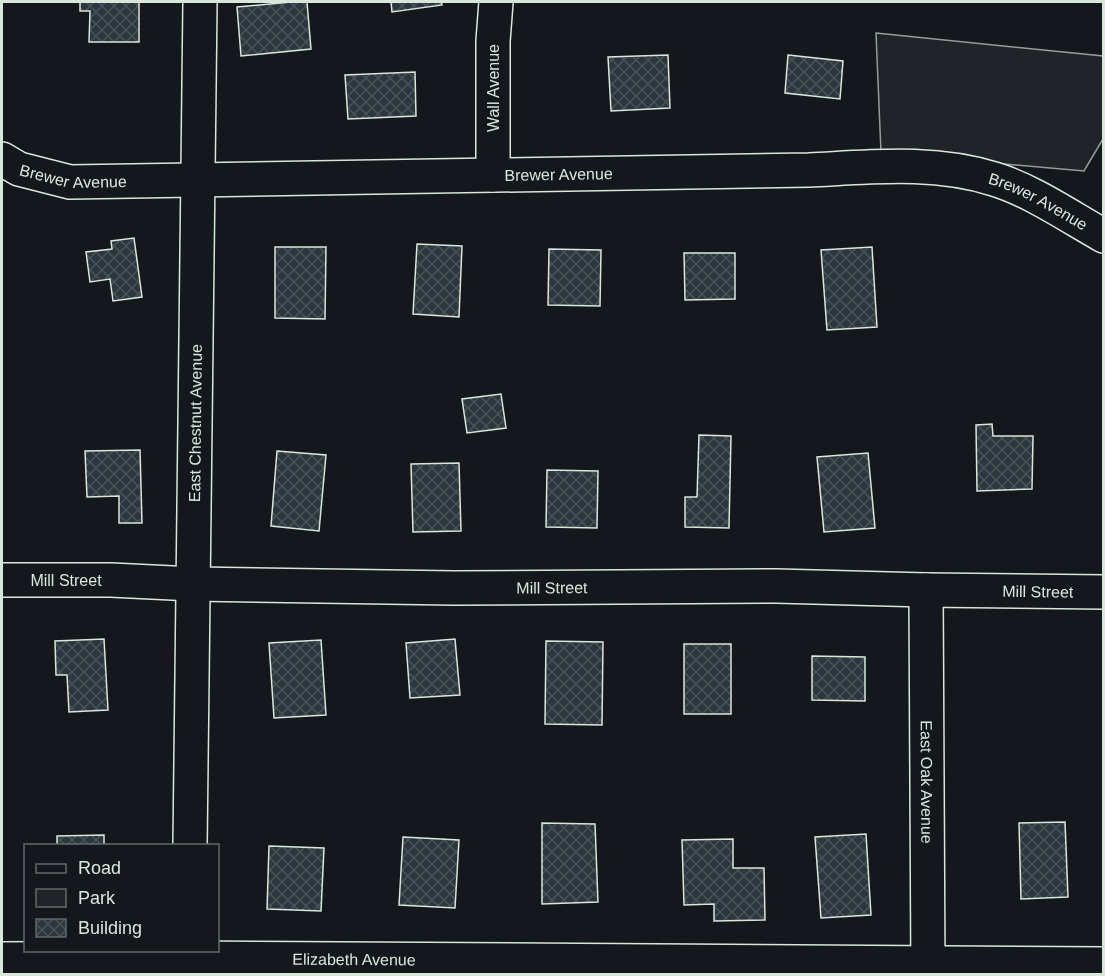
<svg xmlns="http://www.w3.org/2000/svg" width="1105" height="976" font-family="Arial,sans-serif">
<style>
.green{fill:#202428;stroke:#939e99;stroke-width:1.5}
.building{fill:url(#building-cross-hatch);stroke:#d8e6dc;stroke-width:1.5}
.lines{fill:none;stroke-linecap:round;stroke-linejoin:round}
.minor-casing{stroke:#d8e6dc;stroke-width:36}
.minor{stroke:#14181c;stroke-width:33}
.labels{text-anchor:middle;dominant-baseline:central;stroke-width:4.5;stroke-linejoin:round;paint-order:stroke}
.street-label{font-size:16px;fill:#d8e6dc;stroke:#14181c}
</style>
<defs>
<pattern id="building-cross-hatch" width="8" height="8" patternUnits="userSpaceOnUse" patternTransform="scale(1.5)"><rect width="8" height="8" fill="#2c363c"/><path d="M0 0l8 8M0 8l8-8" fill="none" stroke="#4a5358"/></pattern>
</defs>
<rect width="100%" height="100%" fill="#14181c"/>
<path class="green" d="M 876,33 L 1103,56 L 1103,139 L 1084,171 L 881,153 Z"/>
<path class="building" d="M 80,2 L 139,2 L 139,42 L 89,42 L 90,11 L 80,11 Z
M 291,2 L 307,2 L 311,49 L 241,56 L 237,7 Z
M 391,2 L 441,2 L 442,5 L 392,12 Z
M 668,55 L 670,108 L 611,111 L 608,57 Z
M 788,55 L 843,61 L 840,99 L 785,93 Z
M 415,72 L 416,116 L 348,119 L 345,75 Z
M 134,238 L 142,297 L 113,301 L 110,279 L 90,282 L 86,252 L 112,249 L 111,241 Z
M 417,244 L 462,246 L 459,317 L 413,314 Z
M 275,247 L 326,247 L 325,319 L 275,318 Z
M 872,247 L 877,327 L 827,330 L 821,250 Z
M 549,249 L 601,250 L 600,306 L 548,305 Z
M 684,253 L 735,253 L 735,299 L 685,300 Z
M 501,394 L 506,428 L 467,433 L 462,399 Z
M 992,424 L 993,436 L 1033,436 L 1032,489 L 977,491 L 976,425 Z
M 699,435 L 731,436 L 729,528 L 685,527 L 685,497 L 697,497 Z
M 140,450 L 142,523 L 119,523 L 119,496 L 87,497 L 85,451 Z
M 277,451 L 326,455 L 319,531 L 271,526 Z
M 868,453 L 875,528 L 824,532 L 817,457 Z
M 459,463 L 461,531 L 413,532 L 411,464 Z
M 547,470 L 598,471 L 597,528 L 546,527 Z
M 104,639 L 108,710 L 69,712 L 67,675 L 56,675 L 55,641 Z
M 455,639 L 460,695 L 410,698 L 406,643 Z
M 321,640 L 326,715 L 274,718 L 269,643 Z
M 546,641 L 603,642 L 602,725 L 545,724 Z
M 684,644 L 731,644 L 731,714 L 684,714 Z
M 812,656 L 865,657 L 865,701 L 812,700 Z
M 1065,822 L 1068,897 L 1021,899 L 1019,823 Z
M 542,823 L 595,824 L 598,902 L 542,904 Z
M 866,834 L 871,915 L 821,918 L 815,837 Z
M 104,835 L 104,846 L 57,846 L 57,836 Z
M 403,837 L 459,840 L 455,908 L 399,905 Z
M 733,839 L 733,868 L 764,868 L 765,920 L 714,921 L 714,904 L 684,905 L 682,840 Z
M 269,846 L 324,848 L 321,911 L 267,909 Z"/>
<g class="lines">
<defs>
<g id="minor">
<path id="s1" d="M 2,159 L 19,169 L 70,182 L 809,170 C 871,167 934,160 994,179 C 1031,190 1070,217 1104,236"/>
<path d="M 493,175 L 493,41 L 496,2"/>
<path id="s2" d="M 2,580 L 111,580 L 193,584 L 454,588 L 776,586 L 926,590 L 1104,592"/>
<path id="s3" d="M 926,590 L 928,974"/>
<path id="s4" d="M 190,846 L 200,2"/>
<path id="s5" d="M 2,959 L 188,958 L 1104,964"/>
</g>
</defs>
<use href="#minor" class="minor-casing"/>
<use href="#minor" class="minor"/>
</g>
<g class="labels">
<g class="street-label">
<text transform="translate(493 88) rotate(-90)">Wall Avenue</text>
<text stroke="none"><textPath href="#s1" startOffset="75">Brewer Avenue</textPath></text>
<text stroke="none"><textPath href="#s1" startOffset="561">Brewer Avenue</textPath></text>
<text stroke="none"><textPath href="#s1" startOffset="1047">Brewer Avenue</textPath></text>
<text stroke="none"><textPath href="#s4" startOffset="423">East Chestnut Avenue</textPath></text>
<text stroke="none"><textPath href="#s2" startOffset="64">Mill Street</textPath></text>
<text stroke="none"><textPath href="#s2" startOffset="550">Mill Street</textPath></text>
<text stroke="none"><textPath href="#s2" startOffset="1036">Mill Street</textPath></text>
<text stroke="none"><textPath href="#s3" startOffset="192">East Oak Avenue</textPath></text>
<text stroke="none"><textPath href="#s5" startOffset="352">Elizabeth Avenue</textPath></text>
</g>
</g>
<rect width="1105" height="976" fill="none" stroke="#d8e6dc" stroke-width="6"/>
<rect x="24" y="844" width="195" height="108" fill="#14181c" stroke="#626a69" stroke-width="1.5"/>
<rect x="36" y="864" width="30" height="9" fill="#14181c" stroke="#626a69" stroke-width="1.5"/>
<text x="78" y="874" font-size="18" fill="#d8e6dc">Road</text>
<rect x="36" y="889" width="30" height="18" fill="#202428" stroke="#626a69" stroke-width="1.5"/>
<text x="78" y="904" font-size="18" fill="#d8e6dc">Park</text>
<rect x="36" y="919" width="30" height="18" fill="url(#building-cross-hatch)" stroke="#626a69" stroke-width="1.5"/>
<text x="78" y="934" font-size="18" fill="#d8e6dc">Building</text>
</svg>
